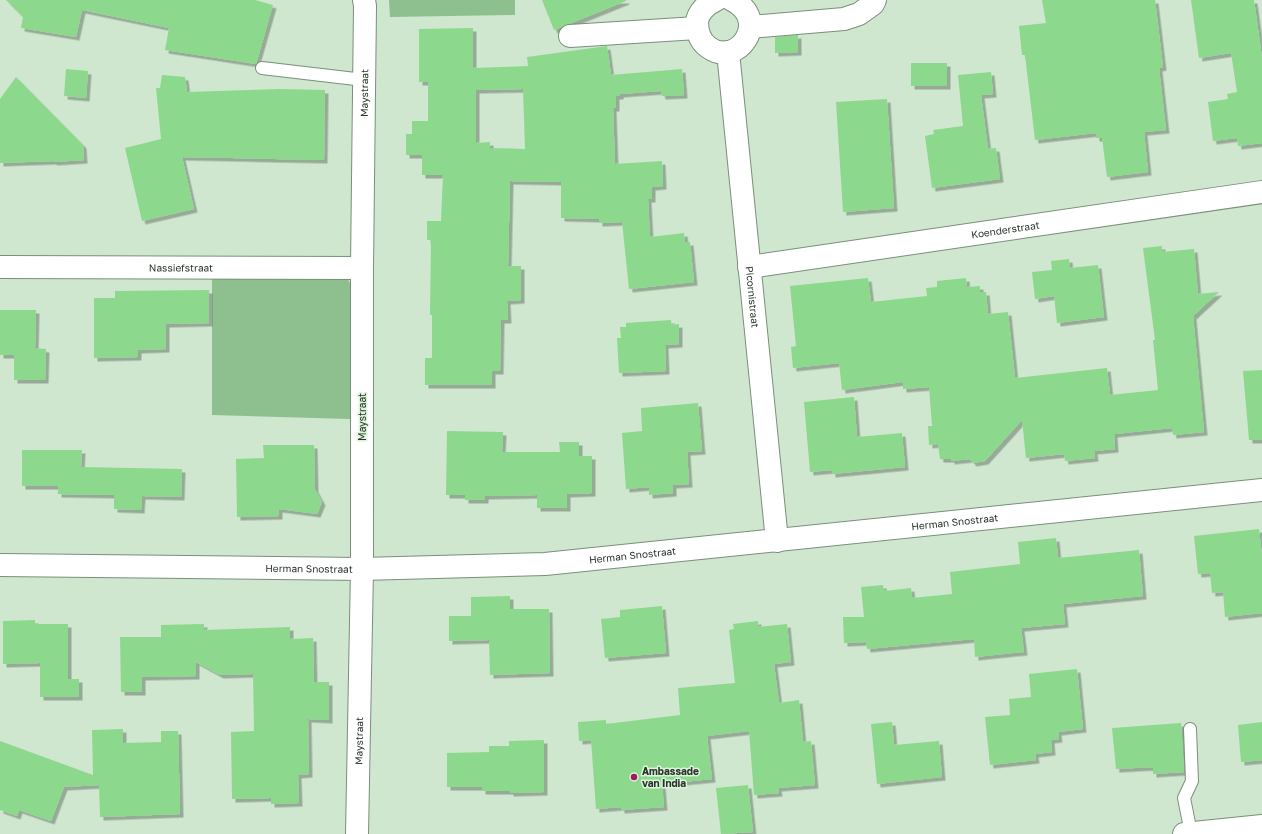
<svg xmlns="http://www.w3.org/2000/svg" width="1262" height="834" font-family="'Golos Text',sans-serif">
<style>
.green{fill:#8ebf8e}
.building{fill:#8cd98d;fill-rule:evenodd;filter:url(#shadow)}
.lines{fill:none;stroke-linecap:round;stroke-linejoin:round}
.lane-casing{stroke:#7a9079;stroke-width:14}
.street-casing{stroke:#7a9079;stroke-width:24}
.secondary-casing{stroke:#7a9079;stroke-width:24}
.lane{stroke:#fff;stroke-width:12}
.street{stroke:#fff;stroke-width:22}
.secondary{stroke:#fff;stroke-width:22}
.poi-dot{fill:#a21862;stroke:#dbf4db;stroke-width:1.5}
.labels{text-anchor:middle;dominant-baseline:central;stroke-width:3;stroke-linejoin:round;paint-order:stroke}
.street-label{font-size:10px;fill:#293329;stroke:#dbf4db}
.poi-label{font-size:10px;font-weight:bold;fill:#293329;stroke:#dbf4db;text-anchor:start}
</style>
<defs>
<filter id="shadow"><feDropShadow dx="3.5" dy="3.5" stdDeviation="0" flood-color="#0004"/></filter>
</defs>
<rect width="100%" height="100%" fill="#cee7ce"/>
<path class="green" d="M 389,0 L 515,0 L 515,15 L 390,17 Z
M 212,276 L 347,277 L 350,283 L 350,419 L 212,415 Z"/>
<path class="building" d="M 6,0 L 255,0 L 273,5 L 256,64 L 165,50 L 169,28 L 82,10 L 76,37 L 21,28 L 23,17 Z
M 542,0 L 626,0 L 626,1 L 554,30 Z
M 1042,0 L 1155,0 L 1163,67 L 1159,68 L 1166,130 L 1144,132 L 1148,172 L 1107,177 L 1102,138 L 1096,138 L 1096,133 L 1035,140 L 1025,55 L 1022,55 L 1019,26 L 1046,23 Z
M 1191,0 L 1254,0 L 1262,58 L 1262,143 L 1238,146 L 1237,138 L 1213,141 L 1208,102 L 1228,99 L 1227,94 L 1237,92 L 1231,53 L 1199,58 Z
M 473,28 L 473,68 L 528,66 L 527,57 L 607,46 L 611,75 L 682,69 L 684,95 L 662,96 L 661,91 L 620,94 L 620,96 L 616,96 L 616,108 L 613,108 L 615,164 L 662,161 L 663,186 L 652,187 L 652,199 L 648,199 L 650,237 L 684,233 L 685,242 L 690,242 L 694,282 L 629,289 L 622,222 L 599,223 L 599,219 L 561,218 L 561,182 L 510,181 L 508,266 L 521,266 L 521,300 L 507,301 L 508,320 L 501,320 L 500,371 L 492,371 L 492,385 L 425,385 L 425,358 L 432,358 L 432,315 L 430,315 L 431,240 L 427,240 L 427,221 L 441,221 L 443,175 L 422,175 L 422,155 L 406,155 L 406,134 L 412,134 L 412,121 L 428,121 L 428,82 L 419,82 L 419,29 ZM 523,89 L 525,149 L 490,148 L 490,142 L 476,143 L 476,90 Z
M 798,35 L 798,52 L 775,53 L 775,37 Z
M 911,63 L 947,63 L 947,86 L 911,86 Z
M 66,69 L 88,71 L 86,98 L 64,96 Z
M 991,72 L 993,94 L 981,95 L 988,149 L 996,148 L 1000,179 L 932,188 L 925,136 L 934,134 L 933,130 L 963,126 L 958,75 Z
M 162,75 L 185,77 L 187,92 L 280,89 L 325,90 L 324,160 L 182,157 L 194,209 L 142,221 L 125,148 L 161,139 L 156,88 L 160,88 Z
M 16,77 L 83,145 L 84,160 L 54,162 L 53,161 L 0,163 L 0,99 Z
M 887,99 L 894,208 L 843,212 L 836,102 Z
M 1162,246 L 1162,252 L 1194,249 L 1198,294 L 1219,292 L 1193,316 L 1204,432 L 1173,435 L 1172,428 L 1114,434 L 1115,449 L 1094,451 L 1095,458 L 1065,461 L 1064,454 L 1026,458 L 1022,420 L 985,461 L 973,463 L 970,459 L 951,461 L 951,459 L 940,459 L 938,444 L 929,445 L 928,426 L 932,426 L 929,387 L 903,389 L 903,382 L 842,390 L 839,363 L 793,368 L 791,347 L 796,346 L 790,286 L 868,278 L 871,302 L 927,296 L 926,288 L 937,287 L 937,281 L 966,278 L 967,287 L 980,286 L 980,292 L 986,292 L 988,314 L 1008,312 L 1015,378 L 1107,368 L 1110,395 L 1158,390 L 1153,340 L 1155,340 L 1143,248 Z
M 1069,259 L 1070,268 L 1098,265 L 1104,317 L 1057,323 L 1054,296 L 1035,299 L 1032,272 L 1052,270 L 1051,261 Z
M 209,290 L 209,323 L 166,324 L 166,349 L 138,350 L 138,357 L 94,358 L 94,298 L 115,298 L 115,291 Z
M 0,310 L 36,310 L 35,348 L 46,349 L 45,380 L 14,380 L 14,355 L 0,355 Z
M 671,320 L 671,325 L 679,324 L 679,344 L 665,345 L 666,371 L 619,373 L 617,338 L 621,338 L 620,327 L 626,327 L 626,323 Z
M 1262,370 L 1262,440 L 1249,440 L 1243,371 Z
M 854,397 L 857,437 L 902,433 L 905,467 L 832,474 L 832,470 L 810,472 L 804,402 Z
M 698,403 L 702,451 L 687,452 L 689,484 L 673,485 L 673,493 L 649,495 L 649,487 L 626,489 L 622,433 L 642,431 L 641,408 Z
M 447,431 L 503,432 L 502,452 L 560,452 L 559,442 L 579,442 L 579,456 L 592,456 L 592,493 L 567,494 L 567,508 L 537,508 L 537,495 L 485,496 L 485,500 L 465,500 L 465,495 L 446,495 Z
M 263,445 L 314,445 L 315,489 L 322,502 L 317,514 L 279,509 L 279,516 L 237,517 L 236,459 L 264,458 Z
M 22,450 L 82,450 L 81,467 L 182,469 L 181,497 L 142,496 L 141,510 L 114,509 L 114,495 L 58,494 L 58,486 L 22,486 Z
M 1259,529 L 1262,557 L 1262,613 L 1225,617 L 1223,592 L 1212,593 L 1210,573 L 1198,574 L 1194,536 Z
M 1056,538 L 1058,558 L 1139,550 L 1143,596 L 1063,604 L 1065,624 L 1021,628 L 1024,652 L 975,657 L 974,639 L 867,649 L 866,642 L 844,643 L 843,617 L 864,617 L 861,587 L 883,585 L 884,591 L 911,588 L 912,598 L 952,594 L 950,572 L 1020,564 L 1018,542 Z
M 510,596 L 510,609 L 549,609 L 550,673 L 490,675 L 489,640 L 449,641 L 449,616 L 471,616 L 471,597 Z
M 662,606 L 666,653 L 605,658 L 601,619 L 620,617 L 620,610 Z
M 35,620 L 35,624 L 68,624 L 68,679 L 79,679 L 79,697 L 40,697 L 40,663 L 3,664 L 3,621 Z
M 758,621 L 758,627 L 787,624 L 791,662 L 774,664 L 779,703 L 799,700 L 803,742 L 811,741 L 815,785 L 778,788 L 779,793 L 754,795 L 749,731 L 707,736 L 712,779 L 662,784 L 664,807 L 621,810 L 621,807 L 596,809 L 591,740 L 579,741 L 578,722 L 606,720 L 606,724 L 680,715 L 678,688 L 735,683 L 729,630 L 734,629 L 733,624 Z
M 204,624 L 204,630 L 290,627 L 290,639 L 313,638 L 314,682 L 329,682 L 329,720 L 308,719 L 309,774 L 298,775 L 299,803 L 271,804 L 271,798 L 232,799 L 231,732 L 254,731 L 253,674 L 220,675 L 196,662 L 196,676 L 142,677 L 142,692 L 121,692 L 120,637 L 161,637 L 161,625 Z
M 1077,669 L 1083,729 L 1058,732 L 1059,739 L 1051,740 L 1052,752 L 1035,754 L 1036,760 L 990,765 L 985,717 L 1010,715 L 1009,699 L 1031,697 L 1029,674 Z
M 892,722 L 894,745 L 939,741 L 942,777 L 877,784 L 871,724 Z
M 1262,722 L 1262,760 L 1241,762 L 1238,725 Z
M 1181,723 L 1184,772 L 1153,774 L 1153,767 L 1116,769 L 1112,728 Z
M 123,729 L 123,743 L 161,742 L 161,731 L 178,731 L 180,814 L 100,817 L 99,785 L 64,787 L 51,821 L 19,810 L 17,816 L 0,810 L 0,741 L 93,775 L 92,730 Z
M 544,740 L 544,792 L 510,793 L 510,791 L 482,791 L 482,787 L 447,787 L 447,753 L 489,752 L 489,746 L 509,746 L 509,741 Z
M 748,785 L 753,832 L 721,834 L 716,788 Z"/>
<g class="lines">
<defs>
<path id="lane" d="M 262,68 L 364,80
M 1190,729 L 1192,781 L 1184,798 L 1191,833"/>
<g id="street">
<path d="M 716,0 C 707,4 698,12 697,22 C 697,32 700,41 708,47 C 737,69 772,20 732,0"/>
<path d="M 750,27 L 844,19 L 859,14 L 873,4 L 875,0"/>
<path d="M 570,36 L 697,28"/>
<path id="s1" d="M 728,52 L 777,541"/>
<path id="s2" d="M 0,267 L 362,268"/>
<path id="s3" d="M 749,267 L 1262,192"/>
<path id="s4" d="M 0,565 L 362,569 L 545,564 L 1262,490"/>
<path id="s5" d="M 357,834 L 362,569 L 362,268 L 365,6 L 364,0"/>
</g>
<path id="secondary" d="M 1184,834 L 1262,826"/>
</defs>
<use href="#lane" class="lane-casing"/>
<use href="#street" class="street-casing"/>
<use href="#secondary" class="secondary-casing"/>
<use href="#lane" class="lane"/>
<use href="#street" class="street"/>
<use href="#secondary" class="secondary"/>
</g>
<circle class="poi-dot" cx="634" cy="777" r="4"/>
<g class="labels">
<g class="street-label">
<text stroke="none"><textPath href="#s5" startOffset="741">Maystraat</textPath></text>
<text stroke="none"><textPath href="#s3" startOffset="259">Koenderstraat</textPath></text>
<text stroke="none"><textPath href="#s2" startOffset="181">Nassiefstraat</textPath></text>
<text stroke="none"><textPath href="#s1" startOffset="246">Picornistraat</textPath></text>
<text transform="translate(362 417) rotate(-90)">Maystraat</text>
<text stroke="none"><textPath href="#s4" startOffset="957">Herman Snostraat</textPath></text>
<text stroke="none"><textPath href="#s4" startOffset="633">Herman Snostraat</textPath></text>
<text stroke="none"><textPath href="#s4" startOffset="309">Herman Snostraat</textPath></text>
<text stroke="none"><textPath href="#s5" startOffset="93">Maystraat</textPath></text>
</g>
<g class="poi-label">
<text x="642" y="771">Ambassade<tspan x="642" dy="12">van India</tspan></text>
</g>
</g>
</svg>
